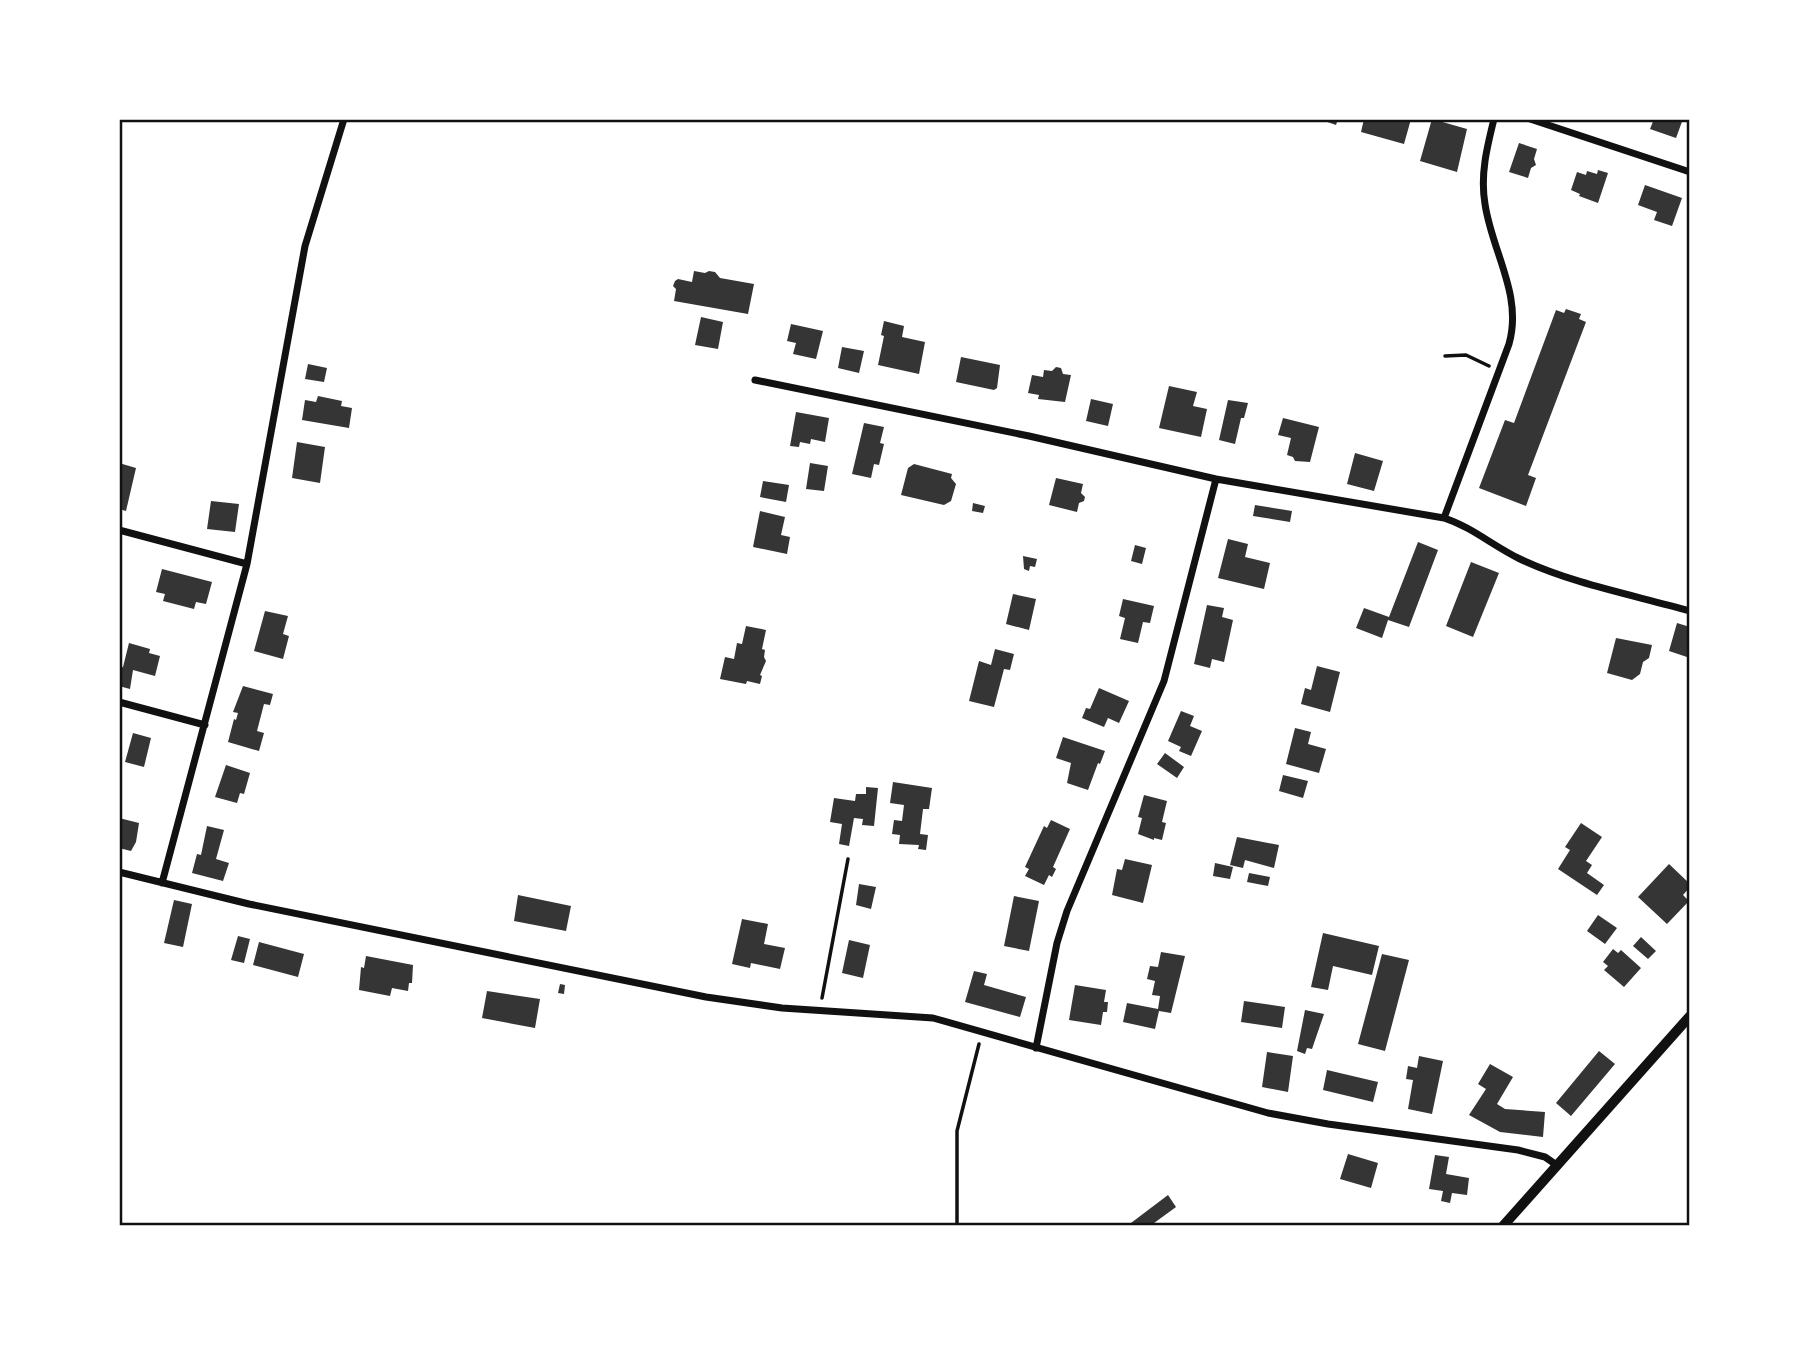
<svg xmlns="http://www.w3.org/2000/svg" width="1809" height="1345" font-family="'Exo 2',sans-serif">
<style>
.building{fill:#353535}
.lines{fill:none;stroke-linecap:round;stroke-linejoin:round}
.path{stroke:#111;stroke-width:3.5}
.minor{stroke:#111;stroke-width:7}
.tertiary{stroke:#111;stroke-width:10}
.neatline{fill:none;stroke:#111;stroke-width:2.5}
</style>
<rect width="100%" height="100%" fill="#fff"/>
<path class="building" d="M 1319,119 L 1338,119 L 1336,125 Z
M 1364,119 L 1411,119 L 1404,144 L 1361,132 Z
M 1432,119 L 1467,129 L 1457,172 L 1420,161 Z
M 1654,119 L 1683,119 L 1676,138 L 1650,129 Z
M 1519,143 L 1537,149 L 1534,159 L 1536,165 L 1531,168 L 1528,178 L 1509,172 Z
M 1598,170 L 1608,173 L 1598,203 L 1579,196 L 1580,194 L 1571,190 L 1577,172 L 1586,175 L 1587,171 L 1597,174 Z
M 1645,185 L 1682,198 L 1672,226 L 1654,220 L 1657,212 L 1638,205 Z
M 694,271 L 705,273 L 709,271 L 715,272 L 720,278 L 754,284 L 748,314 L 674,301 L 676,289 L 673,286 L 675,281 L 678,279 L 692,282 Z
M 1566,309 L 1581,314 L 1579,319 L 1586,322 L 1528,475 L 1536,478 L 1526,506 L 1479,488 L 1505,420 L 1514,423 L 1556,310 L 1564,313 Z
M 701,317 L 723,322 L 718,349 L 695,345 Z
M 884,321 L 904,326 L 902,337 L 925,342 L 919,374 L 878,365 L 884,336 L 881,335 Z
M 791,324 L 823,331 L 816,359 L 793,354 L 796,343 L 787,341 Z
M 842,347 L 864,351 L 859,373 L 838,368 Z
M 961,357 L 1000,365 L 997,388 L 994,390 L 956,382 Z
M 308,364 L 327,368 L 324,382 L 305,379 Z
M 1056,367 L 1061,368 L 1063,374 L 1071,375 L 1065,402 L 1038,399 L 1039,395 L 1028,393 L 1032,375 L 1043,377 L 1044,370 L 1052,371 Z
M 1169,386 L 1197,392 L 1193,406 L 1207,409 L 1201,437 L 1159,428 Z
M 318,396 L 342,401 L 341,406 L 352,408 L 349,428 L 302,420 L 305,400 L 316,402 Z
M 1091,399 L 1113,404 L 1108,426 L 1086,421 Z
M 1228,400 L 1248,403 L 1244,418 L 1241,418 L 1235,444 L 1219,440 Z
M 796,412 L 829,418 L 825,442 L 811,439 L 810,444 L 800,442 L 799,447 L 790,446 Z
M 1283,418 L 1319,427 L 1310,462 L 1295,461 L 1293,457 L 1287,455 L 1291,438 L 1278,435 Z
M 864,423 L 884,427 L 880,443 L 884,444 L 879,465 L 874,464 L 871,478 L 852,474 Z
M 297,442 L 325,447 L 320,483 L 292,478 Z
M 1355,453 L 1383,461 L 1374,491 L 1347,484 Z
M 119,463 L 136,468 L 126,511 L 119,509 Z
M 810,463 L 828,466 L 824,491 L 806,489 Z
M 914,464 L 952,474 L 951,478 L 956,484 L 951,501 L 944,505 L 901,495 L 908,468 Z
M 1056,478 L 1083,484 L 1081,493 L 1085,497 L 1084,501 L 1079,503 L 1077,512 L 1049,505 Z
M 763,481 L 789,485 L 786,502 L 760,497 Z
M 211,501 L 239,504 L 235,532 L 207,529 Z
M 973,503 L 985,506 L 983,513 L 972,511 Z
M 1255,505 L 1292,511 L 1290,522 L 1253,516 Z
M 760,511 L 785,517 L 781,535 L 790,537 L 787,554 L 753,547 Z
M 1228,539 L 1248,544 L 1245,557 L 1270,563 L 1264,589 L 1218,578 Z
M 1418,542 L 1438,550 L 1409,627 L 1388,620 L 1382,638 L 1356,628 L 1364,608 L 1389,617 Z
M 1135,545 L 1146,548 L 1142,564 L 1131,561 Z
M 1023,556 L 1037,559 L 1035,567 L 1030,566 L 1029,571 L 1024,569 Z
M 1471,562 L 1499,573 L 1473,637 L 1446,626 Z
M 162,569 L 212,582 L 206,604 L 196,602 L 194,609 L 163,601 L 165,594 L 156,592 Z
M 1013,594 L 1036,599 L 1029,630 L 1006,624 Z
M 1123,599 L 1154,606 L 1150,623 L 1143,622 L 1138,643 L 1120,639 L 1125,618 L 1119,616 Z
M 1207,605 L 1224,608 L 1222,617 L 1233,620 L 1224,662 L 1212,659 L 1210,668 L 1194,664 Z
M 265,611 L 288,616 L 283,634 L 289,636 L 283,659 L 254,651 Z
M 1677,623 L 1690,627 L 1690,658 L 1669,651 Z
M 746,626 L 766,630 L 762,649 L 765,650 L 764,657 L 766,661 L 760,675 L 762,676 L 760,684 L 747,681 L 746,684 L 720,679 L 725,657 L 734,659 L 737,643 L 742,644 Z
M 1616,638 L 1652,645 L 1649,658 L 1643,662 L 1640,674 L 1632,680 L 1607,673 Z
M 129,643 L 150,649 L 149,653 L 160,656 L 155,676 L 133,670 L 130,689 L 119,686 L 119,668 L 123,667 Z
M 995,649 L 1014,654 L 1010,670 L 1004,669 L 994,707 L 969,701 L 979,661 L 991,665 Z
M 1317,666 L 1340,672 L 1330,712 L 1301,704 L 1305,688 L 1311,690 Z
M 243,686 L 273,694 L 270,705 L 264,704 L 257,731 L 264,733 L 259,751 L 228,742 L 234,719 L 236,720 L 238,713 L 233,712 Z
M 1099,688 L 1129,701 L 1119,723 L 1108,718 L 1104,727 L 1082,718 L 1086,708 L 1090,709 Z
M 1181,711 L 1194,716 L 1190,726 L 1202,731 L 1191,756 L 1179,751 L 1181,747 L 1168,741 Z
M 1295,728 L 1311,732 L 1308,744 L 1326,749 L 1319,773 L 1286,764 Z
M 133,733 L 151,738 L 144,767 L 125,762 Z
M 1063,737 L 1105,751 L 1100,764 L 1098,763 L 1088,790 L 1067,783 L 1071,763 L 1056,758 Z
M 1165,753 L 1184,767 L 1177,778 L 1157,764 Z
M 226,765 L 250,773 L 244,794 L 240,793 L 237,803 L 215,797 Z
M 1283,775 L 1308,781 L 1303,798 L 1279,791 Z
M 893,782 L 932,788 L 929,809 L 923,809 L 920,834 L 928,835 L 926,850 L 918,849 L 919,845 L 899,844 L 900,835 L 892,834 L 894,820 L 902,821 L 904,805 L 890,803 Z
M 866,787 L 878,788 L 874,826 L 862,825 L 863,819 L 854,818 L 849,846 L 839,844 L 842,824 L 830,822 L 834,798 L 855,801 L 856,794 L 866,794 Z
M 1144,795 L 1167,801 L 1162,822 L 1166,823 L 1162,840 L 1154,838 L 1154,840 L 1138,834 L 1142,818 L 1138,817 Z
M 119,818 L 139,823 L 136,842 L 131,851 L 119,848 Z
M 1051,820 L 1070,829 L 1053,867 L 1056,869 L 1052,877 L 1049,875 L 1044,885 L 1025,876 L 1029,869 L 1025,867 L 1044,826 L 1047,828 Z
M 1581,823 L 1602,837 L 1586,861 L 1592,865 L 1587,873 L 1604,885 L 1597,895 L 1558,869 L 1570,850 L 1565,847 Z
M 207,826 L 224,830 L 216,859 L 229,863 L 223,881 L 192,873 L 197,854 L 201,855 Z
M 1237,837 L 1279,845 L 1274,868 L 1245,860 L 1243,868 L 1230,865 Z
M 1125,859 L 1152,865 L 1143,903 L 1112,895 L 1117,869 L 1122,870 Z
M 1215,863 L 1233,867 L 1230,879 L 1213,876 Z
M 1669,864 L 1690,884 L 1690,887 L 1683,895 L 1689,901 L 1667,924 L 1638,897 Z
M 1249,873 L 1270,877 L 1268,886 L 1247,882 Z
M 859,884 L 876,887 L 871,909 L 856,905 Z
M 518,895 L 571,906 L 566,931 L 514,921 Z
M 1014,896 L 1039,901 L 1029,951 L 1004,946 Z
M 174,900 L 192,904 L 183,947 L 164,943 Z
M 1598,915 L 1617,928 L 1605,944 L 1587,931 Z
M 742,919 L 768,924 L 764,944 L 785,948 L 780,969 L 751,963 L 750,968 L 732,964 Z
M 1323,933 L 1379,946 L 1372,975 L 1333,966 L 1328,990 L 1311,987 Z
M 238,936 L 250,939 L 244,963 L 231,960 Z
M 1641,937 L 1656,951 L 1648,959 L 1633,946 Z
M 849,940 L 870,945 L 863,978 L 842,973 Z
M 259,942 L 304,954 L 298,977 L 253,965 Z
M 1613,949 L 1618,953 L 1621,950 L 1641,968 L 1624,987 L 1604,970 L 1608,966 L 1603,962 Z
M 1161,952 L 1185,956 L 1171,1013 L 1159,1011 L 1155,1029 L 1123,1022 L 1127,1003 L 1158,1009 L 1160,996 L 1152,995 L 1155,981 L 1147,979 L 1150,966 L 1158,967 Z
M 1382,954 L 1409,960 L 1385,1051 L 1358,1044 Z
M 366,956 L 413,965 L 412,983 L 409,983 L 408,991 L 392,988 L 390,996 L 359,990 L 361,967 L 364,968 Z
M 974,971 L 987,974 L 984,985 L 1026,997 L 1020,1017 L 965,1002 Z
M 560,984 L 565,985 L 564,994 L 558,993 Z
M 1075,985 L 1106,990 L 1104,1002 L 1108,1002 L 1107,1012 L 1103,1012 L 1101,1025 L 1069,1020 Z
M 487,991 L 540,999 L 535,1028 L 482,1018 Z
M 1244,1001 L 1285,1007 L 1282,1028 L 1241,1022 Z
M 1305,1010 L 1324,1014 L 1312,1049 L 1307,1048 L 1305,1054 L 1297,1051 Z
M 1599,1051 L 1615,1064 L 1571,1116 L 1556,1103 Z
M 1267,1052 L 1293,1056 L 1288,1092 L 1262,1087 Z
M 1419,1056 L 1443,1061 L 1432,1114 L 1408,1109 L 1413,1080 L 1406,1079 L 1408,1066 L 1417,1068 Z
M 1490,1064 L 1513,1077 L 1497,1104 L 1505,1109 L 1545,1112 L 1543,1137 L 1500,1132 L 1469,1115 L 1486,1089 L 1478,1084 Z
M 1327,1070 L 1378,1082 L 1373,1102 L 1323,1090 Z
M 1348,1154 L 1378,1163 L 1371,1188 L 1340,1179 Z
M 1435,1155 L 1449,1157 L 1446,1174 L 1469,1178 L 1467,1195 L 1452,1193 L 1450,1203 L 1441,1201 L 1443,1191 L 1429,1189 Z
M 1168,1195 L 1176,1207 L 1150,1226 L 1127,1226 Z"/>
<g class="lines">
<path class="path" d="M 1445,356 L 1466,355 L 1489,366
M 822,998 L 848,859
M 957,1226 L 957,1131 L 979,1044"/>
<path class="minor" d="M 1530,119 L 1690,172
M 755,380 L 1029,436 L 1216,479 L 1444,518 L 1509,344 C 1523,295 1492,252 1485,204 C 1480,175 1487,147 1494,119
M 1444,518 C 1472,527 1493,546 1520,559 C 1573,584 1634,595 1690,611
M 119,530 L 247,564 L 162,883
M 247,564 L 305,246 L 344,119
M 119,702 L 205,725
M 119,872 L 249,904 L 706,997 L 782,1008 L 933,1018 L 1268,1113 L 1328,1124 L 1518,1150 L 1545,1157 L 1558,1166
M 1036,1048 L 1057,943 L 1067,911 L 1164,681 L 1216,479"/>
<path class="tertiary" d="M 1503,1226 L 1690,1016"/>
</g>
<rect width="1809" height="1345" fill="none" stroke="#ffffff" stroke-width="242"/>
<rect x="121" y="121" width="1567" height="1103" class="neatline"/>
</svg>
